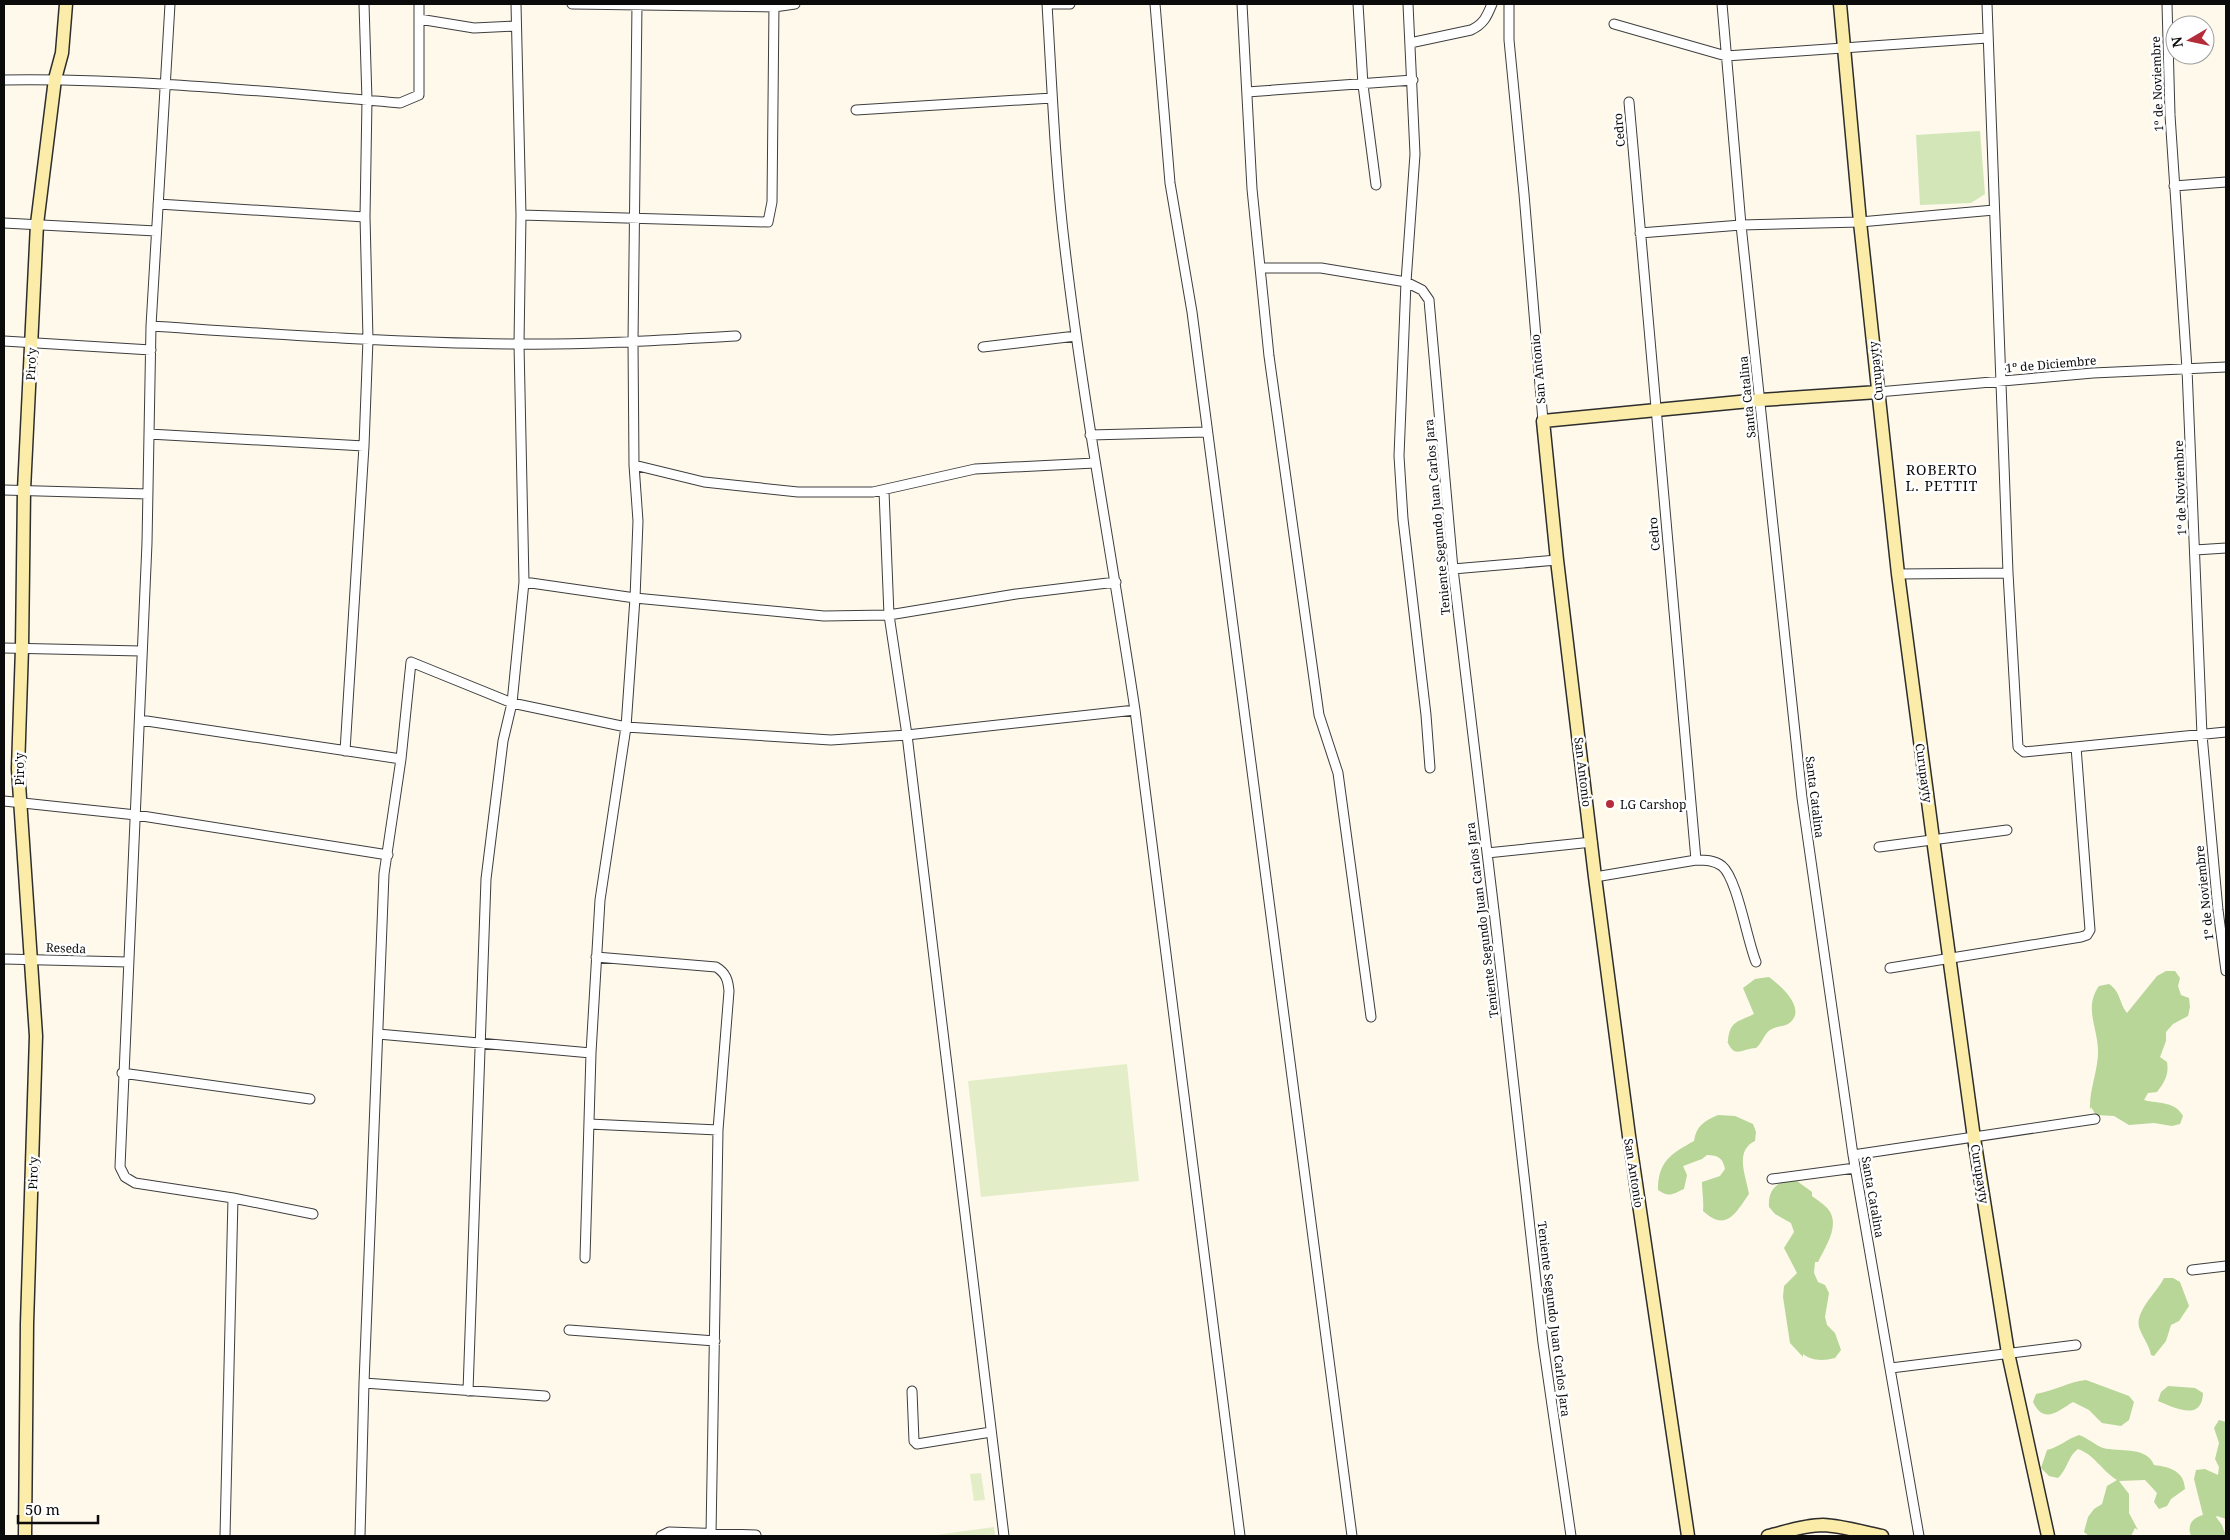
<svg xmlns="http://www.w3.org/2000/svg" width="2230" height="1540" font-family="'Noto Serif',serif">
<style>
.green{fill:#d2e6b7}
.forest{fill:#b7d697}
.pitch{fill:#e3eec8}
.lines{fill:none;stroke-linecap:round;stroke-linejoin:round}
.street-casing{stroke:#3e3e3e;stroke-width:11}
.secondary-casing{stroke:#2d2d2d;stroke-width:15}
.street{stroke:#fff;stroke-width:9}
.secondary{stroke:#fbeda9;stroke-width:12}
.poi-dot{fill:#b42b39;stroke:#fff;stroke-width:2}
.labels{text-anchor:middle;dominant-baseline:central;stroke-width:5;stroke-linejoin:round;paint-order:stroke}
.street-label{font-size:12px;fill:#0b0b0b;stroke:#fff}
.poi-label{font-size:12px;fill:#0b0b0b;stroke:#fff;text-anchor:start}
.neighbourhood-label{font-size:14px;letter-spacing:1px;fill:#0b0b0b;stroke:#fff}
</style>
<rect width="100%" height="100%" fill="#fef9eb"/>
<path class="green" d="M 1980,131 L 1985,194 L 1971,203 L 1920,205 L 1916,135 Z"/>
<path class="forest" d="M 2166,971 L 2175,971 L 2180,978 L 2178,986 L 2181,995 L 2189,998 L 2190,1007 L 2188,1016 L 2173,1024 L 2166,1032 L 2166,1041 L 2160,1057 L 2167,1062 C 2169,1074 2165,1082 2157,1092 L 2148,1093 L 2144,1100 C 2159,1104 2175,1101 2183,1116 L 2180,1124 L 2172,1126 L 2154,1123 L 2129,1125 L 2114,1116 L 2096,1115 L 2091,1107 L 2090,1110 C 2089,1089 2099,1069 2098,1049 C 2097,1026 2084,1007 2099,986 L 2109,984 C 2121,992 2119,1003 2127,1013 L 2157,976 Z
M 1769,977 C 1780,985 1809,1010 1788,1024 C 1783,1027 1775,1026 1770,1030 C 1764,1034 1762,1043 1756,1048 C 1740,1049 1735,1059 1727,1041 L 1728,1042 C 1729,1021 1738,1022 1754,1014 L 1743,988 L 1755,979 Z
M 1718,1115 L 1735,1116 L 1753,1124 L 1756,1132 L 1755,1141 C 1734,1151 1746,1176 1749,1194 C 1736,1212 1727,1233 1703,1211 C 1704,1201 1702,1192 1702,1182 L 1720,1176 L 1725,1169 C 1723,1158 1718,1155 1707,1155 L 1702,1159 L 1683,1166 L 1687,1175 L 1684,1189 C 1673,1194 1669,1198 1658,1190 C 1658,1161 1671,1154 1694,1141 C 1696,1126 1704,1121 1718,1115 Z
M 1788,1179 L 1797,1181 L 1812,1192 L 1812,1196 C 1817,1200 1824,1204 1828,1209 C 1841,1225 1825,1247 1818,1262 L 1815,1262 L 1814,1273 L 1818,1282 L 1825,1285 L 1829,1293 L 1825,1317 L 1827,1325 L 1835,1333 L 1841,1350 L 1835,1358 C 1823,1361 1812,1361 1803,1354 L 1803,1357 L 1790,1343 L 1783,1297 L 1784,1286 L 1797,1273 L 1784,1248 L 1794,1232 L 1791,1223 L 1775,1214 L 1769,1207 C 1768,1192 1774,1185 1788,1179 Z
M 2164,1278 L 2173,1278 L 2180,1282 L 2189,1306 L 2179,1321 L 2171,1325 L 2166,1341 L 2154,1356 L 2151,1355 C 2149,1344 2142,1337 2139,1327 C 2135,1311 2158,1291 2164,1278 Z
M 2086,1380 L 2129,1396 L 2134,1402 L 2129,1420 L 2121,1426 L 2102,1423 L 2089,1410 L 2073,1402 C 2058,1411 2044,1425 2033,1402 L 2036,1394 C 2054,1391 2068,1382 2086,1380 Z
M 2168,1386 L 2195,1388 L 2203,1393 C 2202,1422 2175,1408 2158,1401 L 2161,1392 Z
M 2219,1420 L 2226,1422 L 2226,1519 L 2217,1516 L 2216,1517 L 2222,1525 L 2226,1536 L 2191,1536 C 2187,1525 2192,1518 2203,1515 L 2194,1479 L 2196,1470 L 2205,1469 L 2218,1475 L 2219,1467 L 2215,1459 L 2219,1443 L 2214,1428 Z
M 2079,1435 C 2088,1438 2095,1445 2103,1448 C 2119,1452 2147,1446 2154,1465 C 2170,1467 2184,1471 2185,1489 L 2171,1499 L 2167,1506 L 2159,1509 L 2154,1502 L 2157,1493 L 2145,1480 L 2119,1481 L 2129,1494 L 2129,1513 L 2138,1530 L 2135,1528 L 2131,1536 L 2089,1536 L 2084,1532 L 2088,1517 L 2094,1509 L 2102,1504 L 2107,1486 L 2117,1480 C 2102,1471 2095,1455 2078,1449 C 2068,1456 2067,1470 2058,1478 L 2049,1476 L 2041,1468 L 2047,1450 C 2059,1447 2067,1439 2079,1435 Z"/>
<path class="pitch" d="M 1127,1064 L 1139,1181 L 981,1197 L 968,1081 Z
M 981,1473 L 985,1500 L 974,1501 L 970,1474 Z
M 994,1527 L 995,1536 L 929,1536 Z"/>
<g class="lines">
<defs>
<path id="street" d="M 170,4 L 151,326 L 147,543 L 120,1167 L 125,1177 L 135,1183 L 233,1198 L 225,1536
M 572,4 L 774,7 L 795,4
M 1047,4 C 1052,86 1055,168 1065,249 C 1083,403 1112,556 1135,710 L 1240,1536
M 1047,4 L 1070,4
M 1155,4 L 1170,183 L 1192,312 L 1352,1536
M 1242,4 L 1252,189 L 1269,356 L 1319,715 L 1338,773 L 1371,1017
M 1358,4 L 1363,85 L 1376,185
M 1408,4 L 1415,154 L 1406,282 L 1399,456 L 1403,519 L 1426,715 L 1430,768
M 1509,4 L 1509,40 L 1524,194 L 1543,421
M 1722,4 L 1741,225 L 1802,798 L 1853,1155 L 1919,1536
M 1987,4 L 2008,573 L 2018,747 L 2024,752 L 2226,732
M 2167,4 L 2170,115 L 2187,369 L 2202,735 L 2218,910 L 2226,971
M 419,19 L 419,4
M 1614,24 L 1726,56 L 1987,38
M 1410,43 L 1471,30 C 1484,24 1487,16 1492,4
M 4,80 C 136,78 269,92 400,103 L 419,95 L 419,19 L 474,28 L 516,26
M 1247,92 L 1413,80
M 856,110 L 1052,98
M 2174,186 L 2226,182
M 158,204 L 365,217
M 521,215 L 768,222 L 772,202 L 774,4
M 4,223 L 156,231
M 1640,233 L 1741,225 L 1860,222 L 1994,210
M 1260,268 L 1321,268 L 1406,282 L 1422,290 L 1429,300 L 1453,569 L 1495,919 L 1543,1343 L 1571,1536
M 151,326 C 273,334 395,343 517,344 C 590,345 663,340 736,336
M 4,341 L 151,350
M 983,347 L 1076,336
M 1878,392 L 2093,373 L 2226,367
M 149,434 L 364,446
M 1090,435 L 1206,432
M 634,465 L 704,482 L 798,492 L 873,492 L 975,469 L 1095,463
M 4,490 L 148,494
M 884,491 L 889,615 L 907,735 L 1004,1536
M 2195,550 L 2226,548
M 1453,569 L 1557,560
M 1898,574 L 2008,573
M 524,582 L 635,598 L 824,616 L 889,615 L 1016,594 L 1116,582
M 4,648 L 141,651
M 140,720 L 401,759
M 345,751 L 364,446 L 368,339 L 365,217 L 367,100 L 364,4
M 4,801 L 136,815 L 388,855
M 1879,847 L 2007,830
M 1487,853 L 1592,842
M 1696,860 C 1705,860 1714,860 1722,866 C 1737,878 1747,940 1756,962
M 1595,877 L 1696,860 L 1629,102
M 596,957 L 716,967 C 726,973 728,980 729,991 L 718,1130 L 711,1534
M 4,959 L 128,962
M 1890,968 L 2081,937 L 2087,935 L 2090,930 L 2076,747
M 378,1034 L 591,1053
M 122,1073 L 310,1099
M 589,1124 L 718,1130
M 1853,1155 L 2095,1119
M 1772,1179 L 1855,1168
M 233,1198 L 313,1214
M 585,1258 L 591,1053 L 600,900 L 626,727 L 635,598 L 638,521 L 634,465 L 633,342 L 637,4
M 2192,1270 L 2226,1266
M 569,1330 L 715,1341
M 1891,1368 L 2076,1345
M 364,1383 L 545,1396
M 468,1391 L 486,879 L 503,741 L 512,703 L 524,582 L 519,344 L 521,215 L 516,4
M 912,1391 L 914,1441 L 917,1444 L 991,1432
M 360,1536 L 364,1383 L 384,874 L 401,759 L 411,662 L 512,703 L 626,727 L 831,740 L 907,735 L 1135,710
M 661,1536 L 669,1532 L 756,1535"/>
<path id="secondary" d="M 1840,4 L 1860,222 L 1898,574 L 1933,839 L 1974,1138 L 2008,1353 L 2048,1536
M 25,1536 L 27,1324 L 36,1036 L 18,769 L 22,648 L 24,490 L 37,224 L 55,79 L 62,53 L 66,4
M 1688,1536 L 1629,1136 L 1595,877 L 1557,560 L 1543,421 L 1760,400 L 1878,392
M 1768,1536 C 1785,1532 1804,1525 1823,1525 C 1843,1526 1862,1532 1882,1536"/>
</defs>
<use href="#street" class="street-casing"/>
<use href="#secondary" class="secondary-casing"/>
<use href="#street" class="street"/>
<use href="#secondary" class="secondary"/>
</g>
<circle class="poi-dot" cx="1610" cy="804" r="5"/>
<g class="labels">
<g class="street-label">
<text transform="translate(2157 84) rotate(-92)">1º de Noviembre</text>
<text transform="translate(1619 130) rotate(-95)">Cedro</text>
<text transform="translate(31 364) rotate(-87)">Piro'y</text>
<text transform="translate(2051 364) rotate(-5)">1º de Diciembre</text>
<text transform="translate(1538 369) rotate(-95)">San Antonio</text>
<text transform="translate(1876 371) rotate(-96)">Curupayty</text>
<text transform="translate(1747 397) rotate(-96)">Santa Catalina</text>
<text transform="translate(2180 488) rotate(-92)">1º de Noviembre</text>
<text transform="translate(1437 517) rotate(-95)">Teniente Segundo Juan Carlos Jara</text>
<text transform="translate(1654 534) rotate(-95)">Cedro</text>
<text transform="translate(19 769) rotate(-90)">Piro'y</text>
<text transform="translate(1583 772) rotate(83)">San Antonio</text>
<text transform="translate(1924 773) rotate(82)">Curupayty</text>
<text transform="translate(1815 797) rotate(83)">Santa Catalina</text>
<text transform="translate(2204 893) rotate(-96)">1º de Noviembre</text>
<text transform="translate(1482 920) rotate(-97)">Teniente Segundo Juan Carlos Jara</text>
<text transform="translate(66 948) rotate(2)">Reseda</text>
<text transform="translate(33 1173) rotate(-88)">Piro'y</text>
<text transform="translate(1634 1173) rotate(81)">San Antonio</text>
<text transform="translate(1980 1174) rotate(81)">Curupayty</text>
<text transform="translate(1873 1197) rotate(80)">Santa Catalina</text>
<text transform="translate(1554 1319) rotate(83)">Teniente Segundo Juan Carlos Jara</text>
</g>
<g class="poi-label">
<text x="1620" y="804">LG Carshop</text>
</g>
<g class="neighbourhood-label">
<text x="1942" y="469">ROBERTO<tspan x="1942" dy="16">L. PETTIT</tspan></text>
</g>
</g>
<rect width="2230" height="1540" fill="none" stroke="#0b0b0b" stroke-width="10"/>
<g transform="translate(2190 40) rotate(261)"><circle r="24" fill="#ffffff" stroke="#9d9d9d"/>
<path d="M0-4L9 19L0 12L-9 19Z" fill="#b42b39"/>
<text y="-8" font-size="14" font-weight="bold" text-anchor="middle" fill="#0b0b0b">N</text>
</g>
<path d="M18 1515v8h80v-8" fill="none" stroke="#0b0b0b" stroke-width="2.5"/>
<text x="25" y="1515" font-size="15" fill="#0b0b0b" stroke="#ffffff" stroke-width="4" paint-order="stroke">50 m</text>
</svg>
